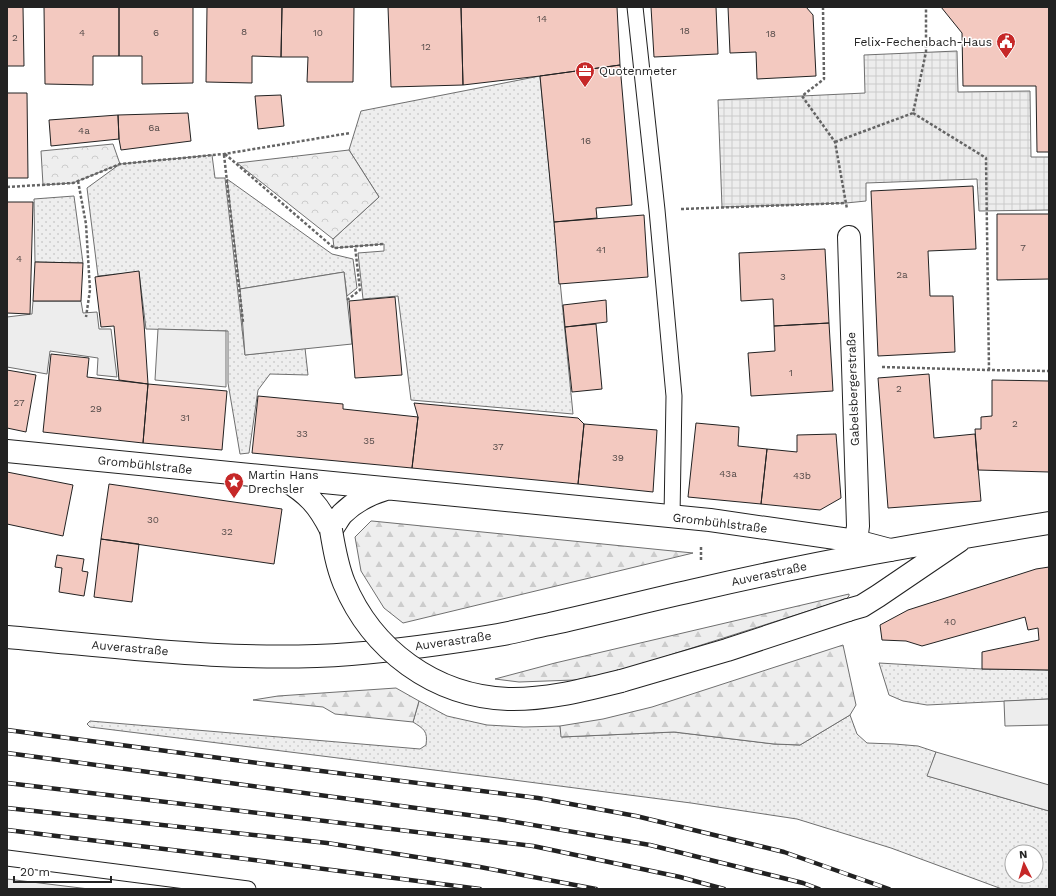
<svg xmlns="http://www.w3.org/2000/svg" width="1056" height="896" font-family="'Work Sans',sans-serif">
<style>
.grass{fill:url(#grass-dots);stroke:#6f6f6f;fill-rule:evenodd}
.forest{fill:url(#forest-firs);stroke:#6f6f6f}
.park{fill:url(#park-crowns);stroke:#6f6f6f}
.parking{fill:#ededed;stroke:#6f6f6f}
.plaza{fill:url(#plaza-grid);stroke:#6f6f6f}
.building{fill:#f3c9c0;stroke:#222}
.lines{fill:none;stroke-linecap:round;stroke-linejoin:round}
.lane-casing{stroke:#222;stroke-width:17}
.street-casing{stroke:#222;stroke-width:24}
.primary-casing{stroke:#222;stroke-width:24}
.path{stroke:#646464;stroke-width:2.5;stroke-dasharray:3 2;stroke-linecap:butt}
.lane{stroke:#fff;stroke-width:15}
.street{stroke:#fff;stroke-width:22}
.primary{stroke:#fff;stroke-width:22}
.rail-casing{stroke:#222;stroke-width:4.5}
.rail{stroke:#fff;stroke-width:3;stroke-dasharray:9;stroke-linecap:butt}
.street-bridge-casing{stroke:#222;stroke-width:24;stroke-linecap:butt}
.street-bridge{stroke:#fff;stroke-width:22}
.labels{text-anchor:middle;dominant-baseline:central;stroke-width:3;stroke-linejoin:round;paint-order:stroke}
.number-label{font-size:10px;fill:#564c4a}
.poi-label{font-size:12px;fill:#222;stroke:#fff;text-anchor:start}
.street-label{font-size:12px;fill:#222;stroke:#fff}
</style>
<defs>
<pattern id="grass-dots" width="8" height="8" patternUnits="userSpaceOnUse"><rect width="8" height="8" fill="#eee"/><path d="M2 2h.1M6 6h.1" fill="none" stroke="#ccc" stroke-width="1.8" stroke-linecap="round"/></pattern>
<pattern id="forest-firs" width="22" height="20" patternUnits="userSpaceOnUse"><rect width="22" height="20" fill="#eee"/><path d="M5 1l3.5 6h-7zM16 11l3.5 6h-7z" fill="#ccc"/></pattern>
<pattern id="park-crowns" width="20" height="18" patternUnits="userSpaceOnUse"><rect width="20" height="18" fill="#eee"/><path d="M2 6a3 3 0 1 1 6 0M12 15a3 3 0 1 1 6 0" fill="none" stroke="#ccc"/></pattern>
<pattern id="plaza-grid" width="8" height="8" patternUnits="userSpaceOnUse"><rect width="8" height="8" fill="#ededed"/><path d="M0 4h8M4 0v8" fill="none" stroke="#cbcbcb"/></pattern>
</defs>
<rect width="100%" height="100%" fill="#fff"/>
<path class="grass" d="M 540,76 L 573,414 L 411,400 L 398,296 L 363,299 L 358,253 L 384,251 L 384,244 L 334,248 L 333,239 L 379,197 L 349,150 L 361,111 Z
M 212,155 L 215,178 L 225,178 L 245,355 L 305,348 L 308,375 L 270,374 L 258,390 L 249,453 L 240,454 L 228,383 L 228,331 L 146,329 L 139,272 L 98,276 L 87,188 L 120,164 Z
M 227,179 L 332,254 L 353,259 L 357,288 L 347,296 L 344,272 L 240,289 Z
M 74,196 L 83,263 L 35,262 L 34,199 Z
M 879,663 L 982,669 L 1049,670 L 1049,699 L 927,705 L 903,701 L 889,695 Z
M 419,701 L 447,716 L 487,725 L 524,727 L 560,726 L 562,737 L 674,732 L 774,744 L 800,745 L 850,715 L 857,734 L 867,743 L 894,744 L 918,746 L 936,752 L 928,776 L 1049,811 L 1049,889 L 1002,889 L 891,848 L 797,819 L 691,803 L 490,777 L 90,727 L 87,724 L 90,721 L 420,749 L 426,745 C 428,731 424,729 413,722 ZM 1012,852 L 1036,852 L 1036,876 L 1012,876 Z"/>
<path class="forest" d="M 371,521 L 372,521 L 693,553 L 403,623 L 384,608 L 361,571 L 355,537 Z
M 849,594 L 849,596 L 846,599 L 604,676 L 574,680 L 519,682 L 495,679 L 555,663 Z
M 843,645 L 856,705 L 850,715 L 800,745 L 774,744 L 674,732 L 561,737 L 560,726 L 603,719 L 652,707 Z
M 396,688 L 419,701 L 413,722 L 335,714 L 323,707 L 253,700 L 278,696 Z"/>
<path class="park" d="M 113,144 L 120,164 L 73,183 L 43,185 L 41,151 Z
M 349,150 L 379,197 L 333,239 L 237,163 Z"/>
<path class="parking" d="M 344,272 L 352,344 L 245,355 L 240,289 Z
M 33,301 L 81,301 L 83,313 L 97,312 L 99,329 L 111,329 L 117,377 L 97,375 L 98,358 L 50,351 L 47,374 L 7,367 L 7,317 L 32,314 Z
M 158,329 L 226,331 L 226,387 L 155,380 Z
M 1049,699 L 1049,725 L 1005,726 L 1004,701 Z
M 936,752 L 1049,785 L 1049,811 L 927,776 Z
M 7,879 L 89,889 L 7,889 Z"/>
<path class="plaza" d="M 957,51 L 958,92 L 1030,91 L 1031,157 L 1049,157 L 1049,210 L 979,211 L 977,179 L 866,183 L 866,201 L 846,203 L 722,207 L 718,100 L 865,93 L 864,55 Z"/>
<path class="building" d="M 7,7 L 23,7 L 24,66 L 7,66 Z
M 44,7 L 119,7 L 119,56 L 93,56 L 93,85 L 45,84 Z
M 119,7 L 193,7 L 193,83 L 142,84 L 142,56 L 119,56 Z
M 207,7 L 282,7 L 281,57 L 252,56 L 252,83 L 206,82 Z
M 282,7 L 354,7 L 353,82 L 307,82 L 308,57 L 281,57 Z
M 388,7 L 461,7 L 463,85 L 391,87 Z
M 461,7 L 617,7 L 620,65 L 540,76 L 463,85 Z
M 651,7 L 716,7 L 718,54 L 654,57 Z
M 728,7 L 806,7 L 813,15 L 816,76 L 757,79 L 756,52 L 730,53 Z
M 941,7 L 1049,7 L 1049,152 L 1037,152 L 1036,86 L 963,86 L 962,33 Z
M 620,65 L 632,205 L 596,208 L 597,218 L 554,222 L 540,76 Z
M 7,93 L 27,93 L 28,178 L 7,178 Z
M 281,95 L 284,126 L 258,129 L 255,96 Z
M 188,113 L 191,141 L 121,150 L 119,139 L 118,115 Z
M 118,115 L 119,139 L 51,146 L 49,120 Z
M 973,186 L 976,249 L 928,251 L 930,296 L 953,296 L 955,352 L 878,356 L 871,191 Z
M 7,202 L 33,202 L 30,314 L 7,313 Z
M 997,214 L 1049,214 L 1049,279 L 997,280 Z
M 644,215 L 648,277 L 559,284 L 554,222 Z
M 825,249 L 829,323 L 774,326 L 773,299 L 741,301 L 739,253 Z
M 35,262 L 83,263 L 81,301 L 33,301 Z
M 139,271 L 144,323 L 148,384 L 119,380 L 114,326 L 101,327 L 95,277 Z
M 395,297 L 402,375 L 355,378 L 349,301 Z
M 606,300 L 607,322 L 565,327 L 563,305 Z
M 829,323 L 833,391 L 751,396 L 748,353 L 775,351 L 774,326 Z
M 596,324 L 602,389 L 572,392 L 565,327 Z
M 51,354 L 89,358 L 87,377 L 148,384 L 143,443 L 43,432 Z
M 7,370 L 36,375 L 26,432 L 7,428 Z
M 929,374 L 934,438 L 975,434 L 981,501 L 888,508 L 878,378 Z
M 992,380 L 1049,381 L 1049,472 L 978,470 L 975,429 L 981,429 L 981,417 L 992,416 Z
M 148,384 L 227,391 L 222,450 L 143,443 Z
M 258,396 L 343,404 L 343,409 L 418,417 L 412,468 L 252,453 Z
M 414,403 L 578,418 L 584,424 L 578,484 L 412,468 L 418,417 Z
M 696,423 L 739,427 L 738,446 L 767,449 L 761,504 L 688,497 Z
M 584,424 L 657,430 L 653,492 L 578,484 Z
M 836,434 L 841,498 L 820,510 L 761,504 L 767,449 L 797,452 L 797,435 Z
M 7,472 L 73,485 L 63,536 L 7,524 Z
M 109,484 L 282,509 L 274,564 L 101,539 Z
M 101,539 L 139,544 L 132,602 L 94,597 Z
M 57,555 L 84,559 L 82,571 L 88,572 L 84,596 L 59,592 L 62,568 L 55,567 Z
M 1049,567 L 1049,670 L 982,669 L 982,652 L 1039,640 L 1038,628 L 1028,630 L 1025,617 L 922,646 L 906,641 L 882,640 L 880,625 L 908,610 L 1036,569 Z"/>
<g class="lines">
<defs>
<path id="lane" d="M 635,7 L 657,210 L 674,396 L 672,517
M 7,858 L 248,889"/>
<path id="street" d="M 849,237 L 858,526 L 856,541
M 7,451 L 710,520 L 856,541 L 890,550
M 284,479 C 308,494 318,504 331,530 C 335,525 338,519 342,514 C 355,501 369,494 386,489
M 621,681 L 727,650 L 848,610"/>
<path id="primary" d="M 848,610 L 862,606 L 878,596 L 959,541
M 7,637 C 121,647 236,663 351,654 C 400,650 450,643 498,635 C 516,632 533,627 550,624 C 600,613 650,600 700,589 C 815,562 932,542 1049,523"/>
</defs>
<use href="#lane" class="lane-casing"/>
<use href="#street" class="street-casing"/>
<use href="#primary" class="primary-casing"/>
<path class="path" d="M 823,7 L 824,79 L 802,96 L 835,142 L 847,209
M 913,113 L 986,158 L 989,370
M 835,142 L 913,113 L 926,52 L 926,7
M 225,154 L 334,248 L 384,244
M 224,155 L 243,322
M 78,181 L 86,224 L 90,290 L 86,317
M 7,187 L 73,183 L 120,164 L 224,154 L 350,133
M 681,209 L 846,203
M 347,300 L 360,290 L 355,246
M 882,367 L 989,370 L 1049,371
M 701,560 L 701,547"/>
<use href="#lane" class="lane"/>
<use href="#street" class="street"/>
<use href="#primary" class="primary"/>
<defs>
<path id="rail" d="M 7,730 L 265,764 L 538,798 L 636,816 L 784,852 L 889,889
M 7,753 L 498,819 L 650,845 L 803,883 L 819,889
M 7,783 L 533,846 L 680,877 L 724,889
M 7,808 L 327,843 L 480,867 L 596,889
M 7,830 L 222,856 L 480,889"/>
</defs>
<use href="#rail" class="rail-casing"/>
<use href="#rail" class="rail"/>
<defs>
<path id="street-bridge" d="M 331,530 C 334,548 337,566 344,583 C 372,650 434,696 508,699 C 546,700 584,690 621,681"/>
</defs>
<use href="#street-bridge" class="street-bridge-casing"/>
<use href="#street-bridge" class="street-bridge"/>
</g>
<defs>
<symbol id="civic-pin" viewBox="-11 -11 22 30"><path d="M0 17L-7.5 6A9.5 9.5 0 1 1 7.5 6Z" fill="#c62828" stroke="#fff"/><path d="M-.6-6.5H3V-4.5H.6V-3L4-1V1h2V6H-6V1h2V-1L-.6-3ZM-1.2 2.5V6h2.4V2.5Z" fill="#fff"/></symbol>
<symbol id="office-pin" viewBox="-11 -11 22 30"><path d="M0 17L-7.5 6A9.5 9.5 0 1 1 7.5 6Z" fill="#c62828" stroke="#fff"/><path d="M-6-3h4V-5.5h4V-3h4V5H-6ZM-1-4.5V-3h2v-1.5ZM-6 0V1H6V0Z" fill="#fff"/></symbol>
<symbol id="sight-pin" viewBox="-11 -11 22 30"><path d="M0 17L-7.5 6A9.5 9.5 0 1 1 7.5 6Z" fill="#c62828" stroke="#fff"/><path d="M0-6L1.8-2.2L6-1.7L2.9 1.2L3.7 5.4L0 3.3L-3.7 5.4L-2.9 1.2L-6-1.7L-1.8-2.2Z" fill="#fff"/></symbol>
</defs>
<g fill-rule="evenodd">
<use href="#civic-pin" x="995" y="31" width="22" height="30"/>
<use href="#office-pin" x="574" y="60" width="22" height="30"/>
<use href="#sight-pin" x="223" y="471" width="22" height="30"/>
</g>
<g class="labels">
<g class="number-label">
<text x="542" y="18">14</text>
<text x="685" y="30">18</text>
<text x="244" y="31">8</text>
<text x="82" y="32">4</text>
<text x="156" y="32">6</text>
<text x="318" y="32">10</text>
<text x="771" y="33">18</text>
<text x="15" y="37">2</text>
<text x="426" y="46">12</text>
<text x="154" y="127">6a</text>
<text x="84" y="130">4a</text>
<text x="586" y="140">16</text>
<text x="1023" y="247">7</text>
<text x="601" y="249">41</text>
<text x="19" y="258">4</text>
<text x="902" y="274">2a</text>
<text x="783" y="276">3</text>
<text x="791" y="372">1</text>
<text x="899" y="388">2</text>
<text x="19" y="402">27</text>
<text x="96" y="408">29</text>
<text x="185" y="417">31</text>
<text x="1015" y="423">2</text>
<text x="302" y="433">33</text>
<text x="369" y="440">35</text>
<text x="498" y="446">37</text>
<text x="618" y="457">39</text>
<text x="728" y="473">43a</text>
<text x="802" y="475">43b</text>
<text x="153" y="519">30</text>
<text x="227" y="531">32</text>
<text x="950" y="621">40</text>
</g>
<g class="poi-label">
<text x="992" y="42" text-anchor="end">Felix-Fechenbach-Haus</text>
<text x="599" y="71">Quotenmeter</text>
<text x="248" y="475">Martin Hans<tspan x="248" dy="14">Drechsler</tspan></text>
</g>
<g class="street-label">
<text transform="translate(853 389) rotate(-92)">Gabelsbergerstraße</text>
<text transform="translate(145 465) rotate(6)">Grombühlstraße</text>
<text transform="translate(720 523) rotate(7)">Grombühlstraße</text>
<text transform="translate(769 574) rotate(-12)">Auverastraße</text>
<text transform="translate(453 641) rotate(-8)">Auverastraße</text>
<text transform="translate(130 648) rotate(5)">Auverastraße</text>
</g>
</g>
<rect width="1056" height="896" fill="none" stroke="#222222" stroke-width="16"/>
<g transform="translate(1024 864) rotate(355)"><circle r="19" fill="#ffffff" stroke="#a7a7a7"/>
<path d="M0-3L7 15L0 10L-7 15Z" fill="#c62828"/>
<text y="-6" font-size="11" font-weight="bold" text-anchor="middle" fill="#222222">N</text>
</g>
<path d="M14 876v6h97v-6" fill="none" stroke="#222222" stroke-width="2"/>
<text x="20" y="876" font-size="12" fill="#222222" stroke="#ffffff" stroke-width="3" paint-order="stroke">20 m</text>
</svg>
